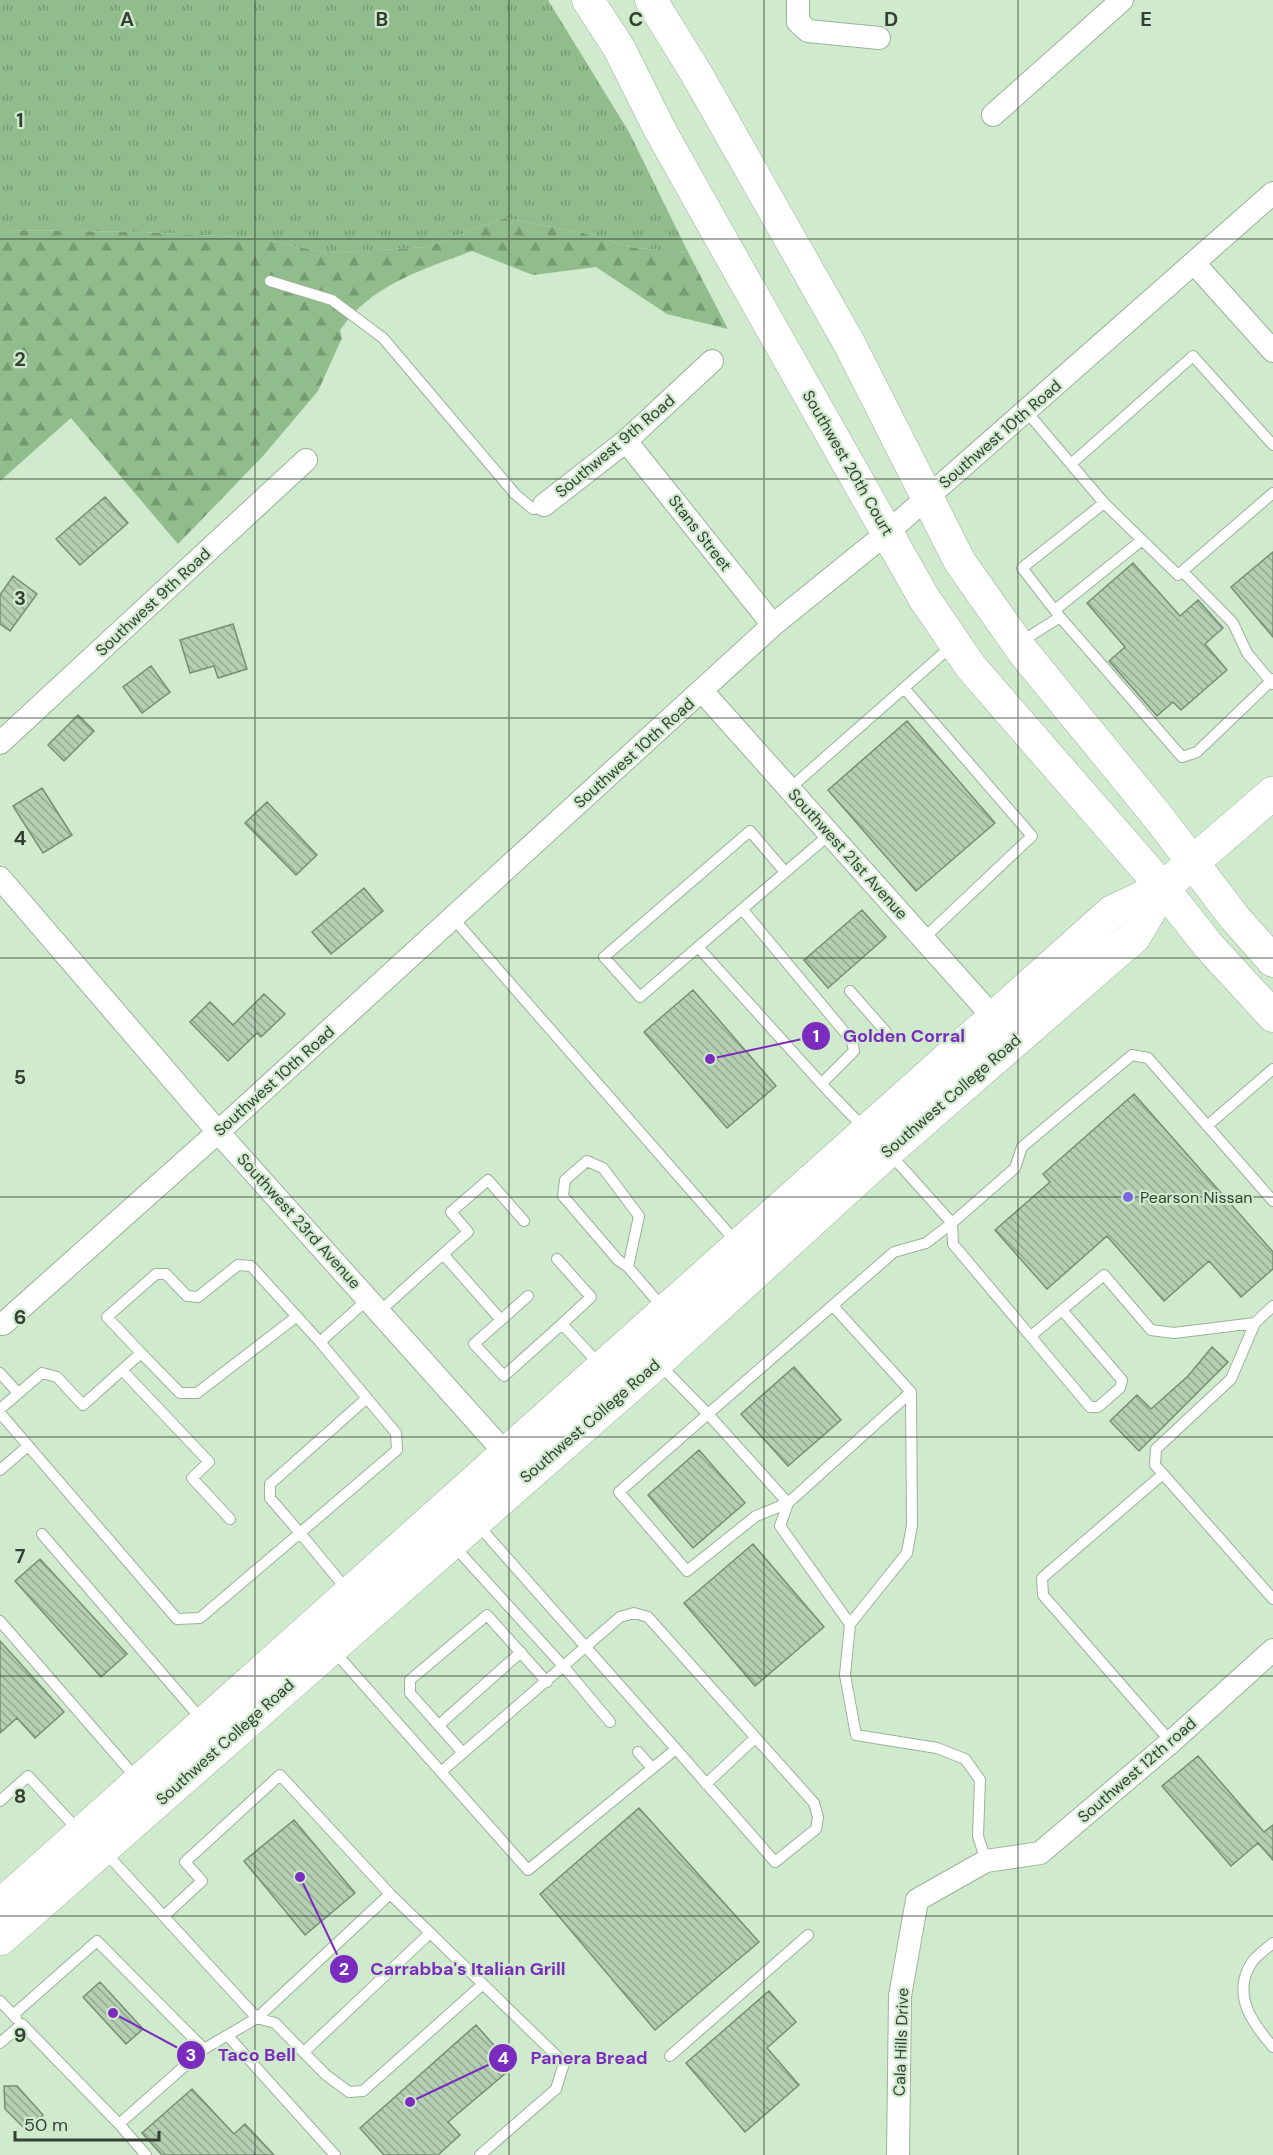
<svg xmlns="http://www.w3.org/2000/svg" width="1273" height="2155" font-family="'DM Sans',sans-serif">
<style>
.grass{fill:url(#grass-tufts)}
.forest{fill:url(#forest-firs)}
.building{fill:url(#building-back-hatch);stroke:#778f74;stroke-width:1.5}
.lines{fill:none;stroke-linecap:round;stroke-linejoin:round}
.lane-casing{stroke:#9ab397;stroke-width:12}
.street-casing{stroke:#9ab397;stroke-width:24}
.secondary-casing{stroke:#9ab397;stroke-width:33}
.primary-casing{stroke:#9ab397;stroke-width:34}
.lane{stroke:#fff;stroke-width:10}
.street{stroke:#fff;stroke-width:22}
.secondary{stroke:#fff;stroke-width:32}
.primary{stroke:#fff;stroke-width:33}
.grid{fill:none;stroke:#354034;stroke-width:1.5;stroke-opacity:0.55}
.poi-dot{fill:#7b65e0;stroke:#cfeacc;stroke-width:2}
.labels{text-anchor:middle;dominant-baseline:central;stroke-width:4.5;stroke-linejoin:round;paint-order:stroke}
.street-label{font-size:16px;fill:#354034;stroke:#cfeacc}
.poi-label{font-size:16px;fill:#354034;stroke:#cfeacc;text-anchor:start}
.grid-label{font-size:20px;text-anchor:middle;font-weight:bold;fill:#354034;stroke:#cfeacc;stroke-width:4.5;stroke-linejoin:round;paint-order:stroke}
.leader{fill:none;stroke:#7b2cbf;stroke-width:2}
.callout-dot{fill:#7b2cbf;stroke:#cfeacc;stroke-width:2}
.mark-label{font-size:18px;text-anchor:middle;font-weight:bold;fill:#fff}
.callout-label{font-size:18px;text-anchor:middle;font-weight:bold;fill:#7b2cbf;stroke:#cfeacc;stroke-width:4.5;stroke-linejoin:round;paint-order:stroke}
</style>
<defs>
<pattern id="grass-tufts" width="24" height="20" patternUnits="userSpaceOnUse" patternTransform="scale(1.5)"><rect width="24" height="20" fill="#90bd8b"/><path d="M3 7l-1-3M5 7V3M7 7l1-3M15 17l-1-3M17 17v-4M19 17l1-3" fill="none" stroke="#769b72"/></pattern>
<pattern id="forest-firs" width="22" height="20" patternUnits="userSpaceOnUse" patternTransform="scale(1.5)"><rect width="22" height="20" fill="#90bd8b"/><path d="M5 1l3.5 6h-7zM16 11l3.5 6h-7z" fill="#769b72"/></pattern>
<pattern id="building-back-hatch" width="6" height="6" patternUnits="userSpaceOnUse" patternTransform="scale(1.5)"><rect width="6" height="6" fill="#b5cfb2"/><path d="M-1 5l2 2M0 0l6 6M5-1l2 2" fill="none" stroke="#94a992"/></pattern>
</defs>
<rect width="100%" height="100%" fill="#cfeacc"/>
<path class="grass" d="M 0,0 L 548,0 L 629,132 L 688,252 L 635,248 L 583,233 L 505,218 L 427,247 L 327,253 L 258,238 L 142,232 L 0,230 Z"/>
<path class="forest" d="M 505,218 L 583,233 L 635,248 L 688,252 L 728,329 L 667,314 L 596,267 L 533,275 L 472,251 C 422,270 372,284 340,330 L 342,338 L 318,391 L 263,456 L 178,544 L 71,418 L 0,481 L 0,230 L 142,232 L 258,238 L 327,253 L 427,247 Z"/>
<path class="building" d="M 105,497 L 128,523 L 80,565 L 56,539 Z
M 1273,552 L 1273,637 L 1231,587 Z
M 1133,563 L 1180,616 L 1198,600 L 1223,628 L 1205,644 L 1227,670 L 1181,710 L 1173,702 L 1157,716 L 1109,661 L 1125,647 L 1087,603 Z
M 13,576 L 37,594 L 10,631 L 0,624 L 0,595 Z
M 233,624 L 247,669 L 218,678 L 214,666 L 190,673 L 180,640 Z
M 151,666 L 170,692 L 142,713 L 123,687 Z
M 78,715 L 94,731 L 64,761 L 48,745 Z
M 907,721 L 995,823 L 916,891 L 828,790 Z
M 42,788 L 72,835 L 43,853 L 13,806 Z
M 267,802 L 317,855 L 296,875 L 245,823 Z
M 364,888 L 383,911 L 331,954 L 312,932 Z
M 862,910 L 886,937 L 828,988 L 804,960 Z
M 693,990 L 776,1086 L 727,1128 L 644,1032 Z
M 264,994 L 285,1014 L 261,1037 L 257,1033 L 228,1061 L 190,1022 L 210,1002 L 233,1025 Z
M 1134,1094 L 1273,1252 L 1273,1269 L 1241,1297 L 1209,1261 L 1164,1301 L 1107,1236 L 1047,1289 L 995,1230 L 1050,1182 L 1043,1174 Z
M 1212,1347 L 1228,1362 L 1139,1451 L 1110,1421 L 1137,1395 L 1151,1409 L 1188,1376 Z
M 794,1367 L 841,1420 L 788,1466 L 741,1414 Z
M 699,1450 L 745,1503 L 693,1548 L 648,1495 Z
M 753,1544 L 824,1627 L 755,1686 L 684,1603 Z
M 40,1559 L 127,1654 L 101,1677 L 15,1581 Z
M 0,1641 L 64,1712 L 35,1738 L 17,1718 L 0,1733 Z
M 1198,1756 L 1264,1832 L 1273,1825 L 1273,1860 L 1258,1843 L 1231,1866 L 1162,1786 Z
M 639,1808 L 759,1942 L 655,2030 L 540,1894 Z
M 294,1820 L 355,1893 L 305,1935 L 244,1861 Z
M 100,1982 L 143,2029 L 126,2044 L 83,1997 Z
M 769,1991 L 796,2022 L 767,2048 L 799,2085 L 745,2132 L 686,2063 Z
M 476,2025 L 513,2067 L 448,2122 L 460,2135 L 438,2155 L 384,2155 L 360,2128 Z
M 4,2086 L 17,2086 L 43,2115 L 27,2131 L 5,2109 Z
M 192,2089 L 234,2134 L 245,2124 L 274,2155 L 162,2155 L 142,2133 Z"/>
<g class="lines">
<defs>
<path id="lane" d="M 270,281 L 332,300 L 383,338 L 515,494 L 533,509 L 539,508 L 544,505
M 1071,464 L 1193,356 L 1273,445
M 1104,503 L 1178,575 L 1273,493
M 1183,572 L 1233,623 L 1247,653 L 1273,684
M 1055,610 L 1142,540
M 1060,617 L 1182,757 L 1197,752 L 1273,679
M 1019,643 L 1060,617 L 1022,568 L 1104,503 L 1026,411
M 904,688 L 1032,836 L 923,939
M 789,789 L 954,644
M 830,834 L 698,947 L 829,1092 L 865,1129
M 742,909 L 852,1041 L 854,1051 L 822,1083
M 453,918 L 737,1243
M 698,947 L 640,997 L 604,957 L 750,831 L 785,872
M 850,991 L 886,1032
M 1207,1126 L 1273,1069
M 890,1154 L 952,1223 L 953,1244 L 1090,1407 L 1098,1407 L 1120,1388 L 1122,1380 L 1062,1310 L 1104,1275 L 1151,1330 L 1174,1333 L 1255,1323
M 557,1259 L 591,1297 L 562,1324
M 628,1267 L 618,1260 L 563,1196 L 565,1180 L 587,1161 L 603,1168 L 639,1216 L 628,1267 L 664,1309
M 528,1296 L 474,1344 L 504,1376 L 562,1324 L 601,1366
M 833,1306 L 911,1392 L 912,1525 L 907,1553 L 850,1624 L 845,1675 L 856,1735 L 937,1748 L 965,1759 L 980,1780 L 978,1836 L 986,1861
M 380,1311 L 443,1254
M 501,1320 L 443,1254 L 468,1232 L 451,1212 L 488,1180 L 524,1221
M 1031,1336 L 1062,1310
M 141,1353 L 180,1393 L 197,1393 L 296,1317
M 660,1365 L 708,1414 L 894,1252 L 926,1243 L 952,1223 L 1015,1168 L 1022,1147 L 1132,1055 L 1148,1058 L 1273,1201
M 122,1370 L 209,1462 L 192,1478 L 230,1519
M 0,1373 L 18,1393
M 0,1409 L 42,1373 L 57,1377 L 83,1405 L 141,1353 L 107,1317 L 156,1274 L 166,1274 L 187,1296 L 198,1297 L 238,1265 L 251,1266 L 320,1342
M 0,1413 L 177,1619 L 200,1618 L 300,1533 L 270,1498 L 270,1484 L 367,1398
M 0,1470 L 28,1446
M 1163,1474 L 1155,1465 L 1156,1449 L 1231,1379 L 1255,1323 L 1273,1306
M 42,1534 L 202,1720
M 454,1546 L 564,1667 L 610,1722
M 348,1591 L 300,1533 L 397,1450 L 396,1433 L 320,1342 L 368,1299
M 0,1621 L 137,1779
M 850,1624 L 780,1526 L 788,1503 L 708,1414 L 619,1492 L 687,1571 L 756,1516 L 788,1503 L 911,1392
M 333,1650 L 528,1870 L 676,1749 L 477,1524
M 439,1725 L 521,1652
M 1171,1742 L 1043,1595 L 1042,1578 L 1163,1474 L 1273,1599
M 638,1752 L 652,1768
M 463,1753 L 410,1693 L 410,1680 L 487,1615 L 547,1682
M 442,1771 L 620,1617 L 634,1613 L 648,1617 L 814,1803 L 818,1817 L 816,1829 L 775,1862 L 676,1749
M 706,1784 L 755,1738
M 0,1801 L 28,1776 L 78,1830
M 164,1916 L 202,1881 L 185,1862 L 280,1775 L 390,1894
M 1273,1943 C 1266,1949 1257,1955 1252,1962 C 1231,1994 1252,2023 1273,2047
M 0,2001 L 16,2018
M 13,2015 L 97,1941 L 204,2049
M 257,2018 L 390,1894 L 564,2063 L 556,2089 L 480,2155
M 257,2018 L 275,2023 L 326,2075 L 349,2092 L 363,2091 L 483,1984
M 228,2036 L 335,2155
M 0,2043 L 22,2024 L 119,2124 L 204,2049 L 257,2018 L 104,1851
M 304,2052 L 430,1933
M 670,2056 L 808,1935
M 119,2124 L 146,2155"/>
<path id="street" d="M 798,0 L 798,22 L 808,31 L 879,38
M 993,115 L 1122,0
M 1194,263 L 1273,351
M 626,441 L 773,625
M 544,505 L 626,441 L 712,361
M 702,691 L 994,1018
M 0,743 L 306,460
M 0,878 L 218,1132 L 506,1454
M 3,1324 L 218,1132 L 773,625 L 888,532 L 1273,193
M 898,2155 L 900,1996 L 917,1900 L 986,1861 L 1040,1853 L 1171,1742 L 1273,1650"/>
<path id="secondary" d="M 588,0 L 619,48 L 660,130 L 729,253 L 924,598 L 971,667 L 1163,888 L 1208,945 L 1273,1016
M 651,0 L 696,73 L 849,343 L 960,562 L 1024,653 L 1159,818 L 1234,917 L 1273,961"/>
<path id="primary" d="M 0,1906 L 1112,912 L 1163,888 L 1273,793
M 0,1939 L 657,1362 L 888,1151 L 1134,937 L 1163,888"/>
</defs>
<use href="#lane" class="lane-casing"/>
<use href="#street" class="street-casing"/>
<use href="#secondary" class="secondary-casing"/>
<use href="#primary" class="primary-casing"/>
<use href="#lane" class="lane"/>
<use href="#street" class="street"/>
<use href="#secondary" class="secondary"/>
<use href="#primary" class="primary"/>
</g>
<path class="grid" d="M 255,0 L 255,2155M 509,0 L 509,2155M 764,0 L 764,2155M 1018,0 L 1018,2155M 0,239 L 1273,239M 0,479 L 1273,479M 0,718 L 1273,718M 0,958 L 1273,958M 0,1197 L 1273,1197M 0,1437 L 1273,1437M 0,1676 L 1273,1676M 0,1916 L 1273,1916"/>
<circle class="poi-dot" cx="1128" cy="1197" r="6"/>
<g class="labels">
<g class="street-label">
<text transform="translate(1000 434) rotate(-41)">Southwest 10th Road</text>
<text transform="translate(615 446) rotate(-40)">Southwest 9th Road</text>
<text transform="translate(848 463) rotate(60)">Southwest 20th Court</text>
<text transform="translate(700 533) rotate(52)">Stans Street</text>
<text transform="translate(153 602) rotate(-43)">Southwest 9th Road</text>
<text transform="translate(634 753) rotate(-42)">Southwest 10th Road</text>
<text transform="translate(848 854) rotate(48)">Southwest 21st Avenue</text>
<text transform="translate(274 1081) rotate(-42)">Southwest 10th Road</text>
<text transform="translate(951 1096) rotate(-41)">Southwest College Road</text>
<text transform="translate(299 1221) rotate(48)">Southwest 23rd Avenue</text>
<text transform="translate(590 1421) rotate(-41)">Southwest College Road</text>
<text transform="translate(225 1742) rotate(-42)">Southwest College Road</text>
<text transform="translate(1137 1770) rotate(-41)">Southwest 12th road</text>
<text transform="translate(901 2042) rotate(-88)">Cala Hills Drive</text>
</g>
<g class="poi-label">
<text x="1140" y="1197">Pearson Nissan</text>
</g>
</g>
<g class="grid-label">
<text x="127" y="26">A</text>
<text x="382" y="26">B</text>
<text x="636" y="26">C</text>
<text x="891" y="26">D</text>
<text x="1146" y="26">E</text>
<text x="20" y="127">1</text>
<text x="20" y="366">2</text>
<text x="20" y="605">3</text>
<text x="20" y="845">4</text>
<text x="20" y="1084">5</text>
<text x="20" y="1324">6</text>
<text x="20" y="1563">7</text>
<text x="20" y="1803">8</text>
<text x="20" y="2042">9</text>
</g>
<path class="leader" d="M710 1059L816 1036M300 1877L344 1969M113 2013L191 2055M410 2102L503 2058"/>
<g class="callout-dot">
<circle cx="710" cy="1059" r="6"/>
<circle cx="300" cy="1877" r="6"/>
<circle cx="113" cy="2013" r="6"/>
<circle cx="410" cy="2102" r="6"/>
<circle cx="816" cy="1036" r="15"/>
<circle cx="344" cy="1969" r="15"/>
<circle cx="191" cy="2055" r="15"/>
<circle cx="503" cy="2058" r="15"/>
</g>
<g class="mark-label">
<text x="816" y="1042">1</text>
<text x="344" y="1975">2</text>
<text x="191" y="2061">3</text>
<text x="503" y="2064">4</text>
</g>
<g class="callout-label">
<text x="904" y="1042">Golden Corral</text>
<text x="468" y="1975">Carrabba's Italian Grill</text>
<text x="257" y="2061">Taco Bell</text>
<text x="589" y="2064">Panera Bread</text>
</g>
<path d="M15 2131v9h144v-9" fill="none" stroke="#354034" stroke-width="3"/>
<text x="24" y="2131" font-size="18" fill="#354034" stroke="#cfeacc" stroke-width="4.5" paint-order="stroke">50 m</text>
</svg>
